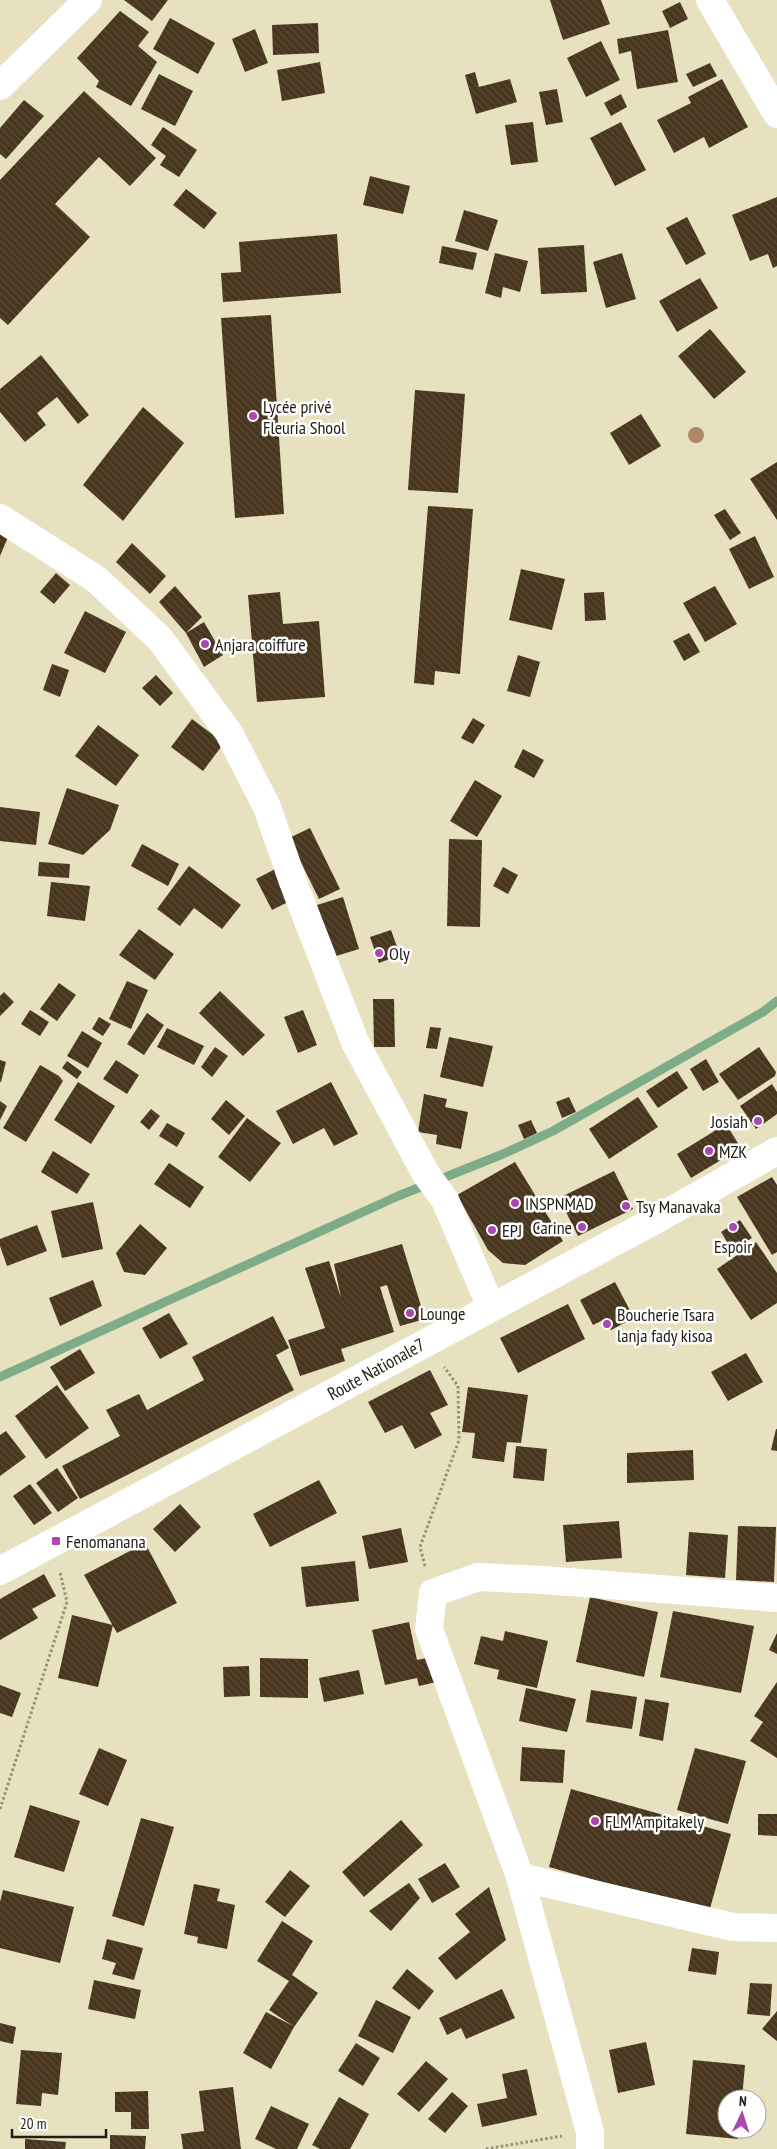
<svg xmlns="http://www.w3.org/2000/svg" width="777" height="2149" font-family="'PT Sans Narrow',sans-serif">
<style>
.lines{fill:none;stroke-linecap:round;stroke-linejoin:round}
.stream{stroke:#7eac89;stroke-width:9}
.building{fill:url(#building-back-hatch)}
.path{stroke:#948f77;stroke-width:3;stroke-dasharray:2.5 2.5;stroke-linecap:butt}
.minor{stroke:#fff;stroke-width:28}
.major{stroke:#fff;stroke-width:28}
.tree{fill:#af8867}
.poi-dot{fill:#ab48af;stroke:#fff;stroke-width:2}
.labels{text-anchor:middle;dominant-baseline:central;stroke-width:5;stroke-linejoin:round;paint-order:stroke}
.poi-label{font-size:18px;fill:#201e12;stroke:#fff;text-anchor:start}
.street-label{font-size:18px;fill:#201e12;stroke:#fff}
</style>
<defs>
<pattern id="building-back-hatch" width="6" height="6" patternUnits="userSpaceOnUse" patternTransform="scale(1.25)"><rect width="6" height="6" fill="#47351e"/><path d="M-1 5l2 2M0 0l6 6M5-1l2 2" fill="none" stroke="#594935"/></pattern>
</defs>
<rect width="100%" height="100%" fill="#e7e1c0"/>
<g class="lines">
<path class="stream" d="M 0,1377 L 398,1196 L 503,1154 L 553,1131 L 763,1012 L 777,1001"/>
</g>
<path class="building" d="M 124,0 L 168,0 L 152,21 Z
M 550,0 L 601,0 L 610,24 L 563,40 Z
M 680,2 L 688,19 L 670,28 L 662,11 Z
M 120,11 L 149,32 L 138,46 L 157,62 L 131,106 L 96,87 L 99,81 L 77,58 Z
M 170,18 L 215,43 L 198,74 L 153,49 Z
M 318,23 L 319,53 L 273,55 L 272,25 Z
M 255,29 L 268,63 L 245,72 L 232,39 Z
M 668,30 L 678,82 L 637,89 L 631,51 L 619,54 L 617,39 Z
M 601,41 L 620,80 L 586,97 L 567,58 Z
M 320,62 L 325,93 L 282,101 L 277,70 Z
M 710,63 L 717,76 L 693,87 L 686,74 Z
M 475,72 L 479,87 L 510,79 L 517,102 L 476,114 L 465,75 Z
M 159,74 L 193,91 L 175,126 L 141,109 Z
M 722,79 L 748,127 L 709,148 L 704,137 L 674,153 L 657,120 L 691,103 L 688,97 Z
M 557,89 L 563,122 L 546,125 L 539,92 Z
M 84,91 L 156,158 L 130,186 L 99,157 L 55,204 L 90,237 L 8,325 L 0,318 L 0,180 Z
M 621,94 L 627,107 L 611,116 L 604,103 Z
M 24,100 L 44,116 L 6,159 L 0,154 L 0,128 Z
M 533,122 L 538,162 L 511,165 L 505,125 Z
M 621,122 L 646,170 L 615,186 L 590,138 Z
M 163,127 L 197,150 L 179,177 L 160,165 L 166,156 L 151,145 Z
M 370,176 L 410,186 L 403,214 L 363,205 Z
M 186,189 L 217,213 L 204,229 L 173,205 Z
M 777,197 L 777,266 L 773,268 L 768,254 L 750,261 L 732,215 Z
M 464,210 L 498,220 L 488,251 L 455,241 Z
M 687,217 L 706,254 L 686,265 L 666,228 Z
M 337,234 L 341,293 L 223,302 L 221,273 L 241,272 L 239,242 Z
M 584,245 L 587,292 L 541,294 L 538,248 Z
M 442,246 L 477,253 L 473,270 L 439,263 Z
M 495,253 L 528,261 L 520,292 L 503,287 L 501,298 L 485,293 Z
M 622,253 L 636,299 L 606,308 L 593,262 Z
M 700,278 L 718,308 L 677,332 L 659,301 Z
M 271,315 L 284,514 L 235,518 L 221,318 Z
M 710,329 L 746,372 L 714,399 L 678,356 Z
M 41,355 L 89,415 L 78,424 L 57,397 L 37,413 L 46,425 L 25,442 L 0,412 L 0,389 Z
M 415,390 L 465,394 L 458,493 L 408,490 Z
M 143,407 L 184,443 L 123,521 L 83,485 Z
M 641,414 L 661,446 L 629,465 L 610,433 Z
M 777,462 L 777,520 L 750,479 Z
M 428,506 L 473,509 L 460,674 L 435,671 L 434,685 L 414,683 Z
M 725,509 L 741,533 L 730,540 L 714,515 Z
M 0,534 L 8,537 L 0,556 Z
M 755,536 L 774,577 L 749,589 L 729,549 Z
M 132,543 L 166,576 L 150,594 L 116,562 Z
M 521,569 L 565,579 L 552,630 L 509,620 Z
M 56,573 L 70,585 L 54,604 L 40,592 Z
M 175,586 L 202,617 L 186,633 L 159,602 Z
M 715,586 L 737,624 L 705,642 L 683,603 Z
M 280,592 L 283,624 L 319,621 L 325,697 L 257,702 L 248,595 Z
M 604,592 L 606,620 L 585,621 L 584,593 Z
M 85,611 L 126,632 L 105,673 L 64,653 Z
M 204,622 L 223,655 L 204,667 L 186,633 Z
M 689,633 L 700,652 L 684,661 L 673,641 Z
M 518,655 L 540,662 L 530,697 L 507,691 Z
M 52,664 L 69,670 L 60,697 L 43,690 Z
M 156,675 L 173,693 L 160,706 L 142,688 Z
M 473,718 L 485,725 L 473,744 L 461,738 Z
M 192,719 L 224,743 L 203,771 L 171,747 Z
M 98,725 L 139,755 L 116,786 L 75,756 Z
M 523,749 L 544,760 L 534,778 L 514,767 Z
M 475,780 L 502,796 L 477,837 L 450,821 Z
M 67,788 L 119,805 L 110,830 L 83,855 L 48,844 Z
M 0,807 L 40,812 L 36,845 L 0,841 Z
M 310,828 L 340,889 L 319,899 L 289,838 Z
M 449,839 L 482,840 L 480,927 L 447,926 Z
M 142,844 L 179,864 L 168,886 L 131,866 Z
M 39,862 L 70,864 L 69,878 L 38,876 Z
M 189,866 L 241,905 L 222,929 L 194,908 L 180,926 L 157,909 Z
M 503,867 L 518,875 L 508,894 L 493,886 Z
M 277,868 L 294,899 L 272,910 L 256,879 Z
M 51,882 L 90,886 L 85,921 L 47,916 Z
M 343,897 L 359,949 L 333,957 L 317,905 Z
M 139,929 L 174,954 L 155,980 L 119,955 Z
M 391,930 L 400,955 L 379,963 L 370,937 Z
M 127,981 L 148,990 L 131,1029 L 109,1019 Z
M 59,983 L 76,995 L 57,1021 L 40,1009 Z
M 220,991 L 265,1035 L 243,1056 L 199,1013 Z
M 4,992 L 14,1002 L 0,1016 L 0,996 Z
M 373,999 L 394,999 L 395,1047 L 374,1047 Z
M 30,1010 L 49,1022 L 40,1036 L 21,1024 Z
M 303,1010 L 317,1045 L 298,1053 L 284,1017 Z
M 147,1013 L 164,1025 L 144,1055 L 127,1044 Z
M 99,1017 L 111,1024 L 103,1036 L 92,1029 Z
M 430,1027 L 441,1028 L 437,1049 L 426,1048 Z
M 167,1028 L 204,1046 L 194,1065 L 157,1047 Z
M 82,1031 L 102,1043 L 88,1068 L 67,1056 Z
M 449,1037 L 493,1046 L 483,1087 L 440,1077 Z
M 215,1047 L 228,1056 L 212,1077 L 201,1067 Z
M 759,1047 L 776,1072 L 775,1076 L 738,1100 L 719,1074 Z
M 706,1059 L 719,1082 L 703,1091 L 690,1069 Z
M 0,1060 L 6,1062 L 1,1082 L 0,1082 Z
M 116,1060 L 139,1075 L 127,1094 L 103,1079 Z
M 67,1061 L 82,1072 L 77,1079 L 62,1068 Z
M 40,1065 L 59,1076 L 63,1081 L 26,1142 L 3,1128 Z
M 677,1071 L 688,1088 L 658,1108 L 646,1091 Z
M 78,1082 L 115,1106 L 91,1144 L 54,1120 Z
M 331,1082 L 358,1134 L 334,1146 L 324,1128 L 293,1144 L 276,1111 Z
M 772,1084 L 777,1092 L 777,1114 L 756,1129 L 740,1106 Z
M 424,1094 L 447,1099 L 445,1107 L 468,1112 L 461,1149 L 436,1144 L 437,1135 L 418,1132 Z
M 569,1097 L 576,1112 L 562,1118 L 556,1102 Z
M 638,1097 L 658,1127 L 609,1159 L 589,1129 Z
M 226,1100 L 245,1116 L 229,1135 L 211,1119 Z
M 0,1101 L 7,1106 L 0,1120 Z
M 151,1109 L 160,1116 L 149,1130 L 140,1122 Z
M 247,1118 L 281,1143 L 250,1182 L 218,1157 Z
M 531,1120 L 537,1133 L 524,1139 L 518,1125 Z
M 167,1123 L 185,1133 L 177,1147 L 159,1136 Z
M 726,1124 L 741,1148 L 691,1178 L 677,1154 Z
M 53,1151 L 90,1174 L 77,1194 L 41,1172 Z
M 515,1162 L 563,1241 L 525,1265 L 503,1263 L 488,1250 L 457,1195 Z
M 169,1163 L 204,1187 L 190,1208 L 154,1184 Z
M 614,1171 L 633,1209 L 578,1236 L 559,1198 Z
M 772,1177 L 777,1185 L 777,1252 L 772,1255 L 737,1197 Z
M 93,1202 L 103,1249 L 62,1258 L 51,1211 Z
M 740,1220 L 752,1238 L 732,1250 L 721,1232 Z
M 140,1224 L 167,1248 L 145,1275 L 124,1272 L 116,1253 Z
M 37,1225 L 47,1251 L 7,1266 L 0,1246 L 0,1239 Z
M 756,1242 L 777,1273 L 777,1303 L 751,1320 L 717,1269 Z
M 402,1244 L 425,1319 L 400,1326 L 387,1285 L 380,1287 L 394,1332 L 341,1349 L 345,1361 L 300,1376 L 288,1340 L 325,1328 L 305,1268 L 329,1261 L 341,1298 L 334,1264 Z
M 93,1280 L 102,1306 L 60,1326 L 49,1298 Z
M 615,1282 L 634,1318 L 611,1330 L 605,1319 L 593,1325 L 580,1300 Z
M 568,1304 L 585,1339 L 518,1373 L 500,1338 Z
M 169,1313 L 188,1344 L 160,1359 L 142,1328 Z
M 273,1316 L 289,1348 L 276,1355 L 294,1390 L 80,1499 L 62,1466 L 120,1436 L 106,1410 L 139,1394 L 147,1410 L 204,1380 L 192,1357 Z
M 80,1349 L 95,1373 L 65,1391 L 50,1367 Z
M 746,1353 L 763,1382 L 728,1401 L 711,1372 Z
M 430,1370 L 448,1405 L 430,1413 L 442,1435 L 415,1449 L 402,1425 L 385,1433 L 368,1402 Z
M 57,1385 L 89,1428 L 46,1459 L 15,1416 Z
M 468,1387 L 528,1395 L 521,1443 L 507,1442 L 504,1462 L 472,1458 L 475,1433 L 462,1432 Z
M 776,1429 L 777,1429 L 777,1451 L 771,1450 Z
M 6,1431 L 26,1457 L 0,1476 L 0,1435 Z
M 516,1446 L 547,1449 L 544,1481 L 513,1478 Z
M 693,1450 L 694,1480 L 627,1483 L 627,1453 Z
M 57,1468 L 78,1498 L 58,1512 L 36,1483 Z
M 319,1480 L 337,1513 L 270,1547 L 253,1514 Z
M 30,1484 L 52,1513 L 34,1525 L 13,1496 Z
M 180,1504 L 201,1527 L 175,1552 L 153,1529 Z
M 619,1521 L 622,1558 L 566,1562 L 563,1525 Z
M 738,1526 L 776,1527 L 774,1582 L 736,1580 Z
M 401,1528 L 408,1562 L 369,1569 L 362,1536 Z
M 689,1532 L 728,1535 L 725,1578 L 686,1575 Z
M 145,1543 L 177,1603 L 117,1633 L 84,1575 Z
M 355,1561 L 359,1601 L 306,1607 L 301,1567 Z
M 44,1574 L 56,1596 L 32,1609 L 38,1618 L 0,1640 L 0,1599 Z
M 590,1597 L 658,1612 L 644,1677 L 576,1662 Z
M 673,1611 L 754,1626 L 741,1693 L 660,1677 Z
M 72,1615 L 113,1625 L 98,1687 L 58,1678 Z
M 409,1622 L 417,1660 L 436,1656 L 441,1681 L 419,1686 L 417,1678 L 385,1685 L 372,1630 Z
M 505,1631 L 548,1641 L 537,1688 L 497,1679 L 499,1670 L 474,1664 L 481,1636 L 503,1641 Z
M 777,1633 L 777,1654 L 769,1650 Z
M 260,1658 L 308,1659 L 308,1698 L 260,1697 Z
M 249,1666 L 250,1696 L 224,1697 L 223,1667 Z
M 359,1670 L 364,1694 L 324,1702 L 319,1678 Z
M 777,1682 L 777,1758 L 750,1741 L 763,1722 L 754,1716 Z
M 0,1685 L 21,1693 L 12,1717 L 0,1713 Z
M 526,1688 L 576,1699 L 567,1732 L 519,1721 Z
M 591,1690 L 637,1697 L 632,1729 L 586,1722 Z
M 645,1699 L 669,1703 L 663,1741 L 639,1736 Z
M 522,1747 L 565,1750 L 563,1783 L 520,1781 Z
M 99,1748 L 127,1760 L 108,1806 L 79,1794 Z
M 695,1748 L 746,1761 L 728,1824 L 677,1810 Z
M 571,1789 L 731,1834 L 709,1912 L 549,1867 Z
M 30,1805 L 80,1821 L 64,1872 L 14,1857 Z
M 758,1814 L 777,1814 L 777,1836 L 758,1835 Z
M 141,1818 L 174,1827 L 144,1926 L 112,1916 Z
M 401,1820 L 423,1845 L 364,1897 L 342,1872 Z
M 445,1863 L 460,1887 L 432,1903 L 418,1879 Z
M 290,1870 L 310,1886 L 285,1917 L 265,1902 Z
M 409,1883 L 420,1898 L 391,1931 L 369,1911 Z
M 194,1884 L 220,1889 L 217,1901 L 235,1905 L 227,1949 L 197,1943 L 198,1937 L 184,1934 Z
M 489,1887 L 506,1940 L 456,1980 L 438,1958 L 470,1932 L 455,1914 Z
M 3,1890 L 74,1907 L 60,1963 L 0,1948 L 0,1902 Z
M 282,1921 L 313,1941 L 292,1975 L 318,1993 L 294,2027 L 271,2069 L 243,2053 L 266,2012 L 293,2026 L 269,2010 L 289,1981 L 257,1961 Z
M 107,1939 L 143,1948 L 134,1980 L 112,1974 L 116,1963 L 102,1959 Z
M 692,1948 L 719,1952 L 716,1975 L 688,1971 Z
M 407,1969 L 434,1991 L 419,2010 L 392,1988 Z
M 94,1980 L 141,1990 L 135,2019 L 88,2009 Z
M 750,1983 L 772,1984 L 770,2016 L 747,2014 Z
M 502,1989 L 515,2018 L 466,2039 L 461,2028 L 447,2035 L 439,2018 Z
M 376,2000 L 411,2017 L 393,2053 L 358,2036 Z
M 777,2011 L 777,2041 L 762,2029 Z
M 0,2023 L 16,2027 L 13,2044 L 0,2041 Z
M 646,2042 L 655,2085 L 618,2093 L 609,2050 Z
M 356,2043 L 380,2058 L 363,2086 L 338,2071 Z
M 21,2050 L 62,2053 L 58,2095 L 42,2093 L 41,2106 L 16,2104 Z
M 693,2060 L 745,2065 L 742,2099 L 727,2099 L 727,2129 L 739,2129 L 738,2139 L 686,2134 Z
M 426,2061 L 448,2079 L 419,2112 L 397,2094 Z
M 527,2069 L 537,2115 L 482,2127 L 477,2104 L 507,2098 L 502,2074 Z
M 233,2087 L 241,2149 L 183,2149 L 181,2134 L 204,2131 L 199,2091 Z
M 148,2091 L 149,2129 L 131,2129 L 131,2112 L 115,2112 L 115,2092 Z
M 452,2092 L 468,2106 L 445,2133 L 428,2119 Z
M 339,2097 L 369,2114 L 350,2149 L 320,2149 L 312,2145 Z
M 271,2106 L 309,2124 L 297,2149 L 276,2149 L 255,2139 Z
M 110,2135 L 146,2136 L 145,2149 L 110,2149 Z
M 25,2139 L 66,2142 L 65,2149 L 25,2149 Z"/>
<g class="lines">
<path class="path" d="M 425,1566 L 420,1547 L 459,1440 L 458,1386 L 444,1367
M 0,1809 L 67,1602 L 60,1572
M 486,2149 L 562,2136"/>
<path class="minor" d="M 710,0 L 777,114
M 0,86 L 88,0
M 0,518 L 96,579 L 160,639 L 229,733 L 267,807 L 293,882 L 355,1042 L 426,1174 L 445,1200 L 491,1307
M 520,1877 L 733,1927 L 777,1928
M 590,2149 L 590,2132 L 520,1877 L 429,1629 L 433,1593 L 478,1577 L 543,1580 L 777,1598"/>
<path class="major" d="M 0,1571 L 648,1224 L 777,1151"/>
</g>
<circle class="tree" cx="696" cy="435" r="8"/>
<g class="poi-dot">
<circle cx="253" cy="416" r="5"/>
<circle cx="205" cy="644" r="5"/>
<circle cx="379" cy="953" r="5"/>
<circle cx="758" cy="1121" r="5"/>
<circle cx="709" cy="1151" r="5"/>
<circle cx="515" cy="1203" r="5"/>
<circle cx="626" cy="1206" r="5"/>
<circle cx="582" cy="1227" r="5"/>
<circle cx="733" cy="1227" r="5"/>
<circle cx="492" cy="1230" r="5"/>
<circle cx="410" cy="1313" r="5"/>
<circle cx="607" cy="1324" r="5"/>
<rect x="51" y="1536" width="10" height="10" rx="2.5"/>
<circle cx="595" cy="1821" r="5"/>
</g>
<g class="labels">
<g class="poi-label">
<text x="263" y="406">Lycée privé<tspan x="263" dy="21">Fleuria Shool</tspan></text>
<text x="215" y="644">Anjara coiffure</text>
<text x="389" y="953">Oly</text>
<text x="748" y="1121" text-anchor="end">Josiah</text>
<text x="719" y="1151">MZK</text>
<text x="525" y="1203">INSPNMAD</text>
<text x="636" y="1206">Tsy Manavaka</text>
<text x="572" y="1227" text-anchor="end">Carine</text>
<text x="502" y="1230">EPJ</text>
<text x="733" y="1246" text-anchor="middle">Espoir</text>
<text x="420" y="1313">Lounge</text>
<text x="617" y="1314">Boucherie Tsara<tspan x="617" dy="21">lanja fady kisoa</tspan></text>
<text x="66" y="1541">Fenomanana</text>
<text x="605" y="1821">FLM Ampitakely</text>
</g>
<g class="street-label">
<text transform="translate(376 1369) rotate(-29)">Route Nationale7</text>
</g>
</g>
<g transform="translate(742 2114) rotate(4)"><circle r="24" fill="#ffffff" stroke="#a6a5a0"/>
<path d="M0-4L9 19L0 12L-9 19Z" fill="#ab48af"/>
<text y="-8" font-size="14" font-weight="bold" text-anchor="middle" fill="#201e12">N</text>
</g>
<path d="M12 2129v8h94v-8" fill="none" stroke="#201e12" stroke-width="2.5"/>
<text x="20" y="2129" font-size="15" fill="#201e12" stroke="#ffffff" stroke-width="4" paint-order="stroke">20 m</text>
</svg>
